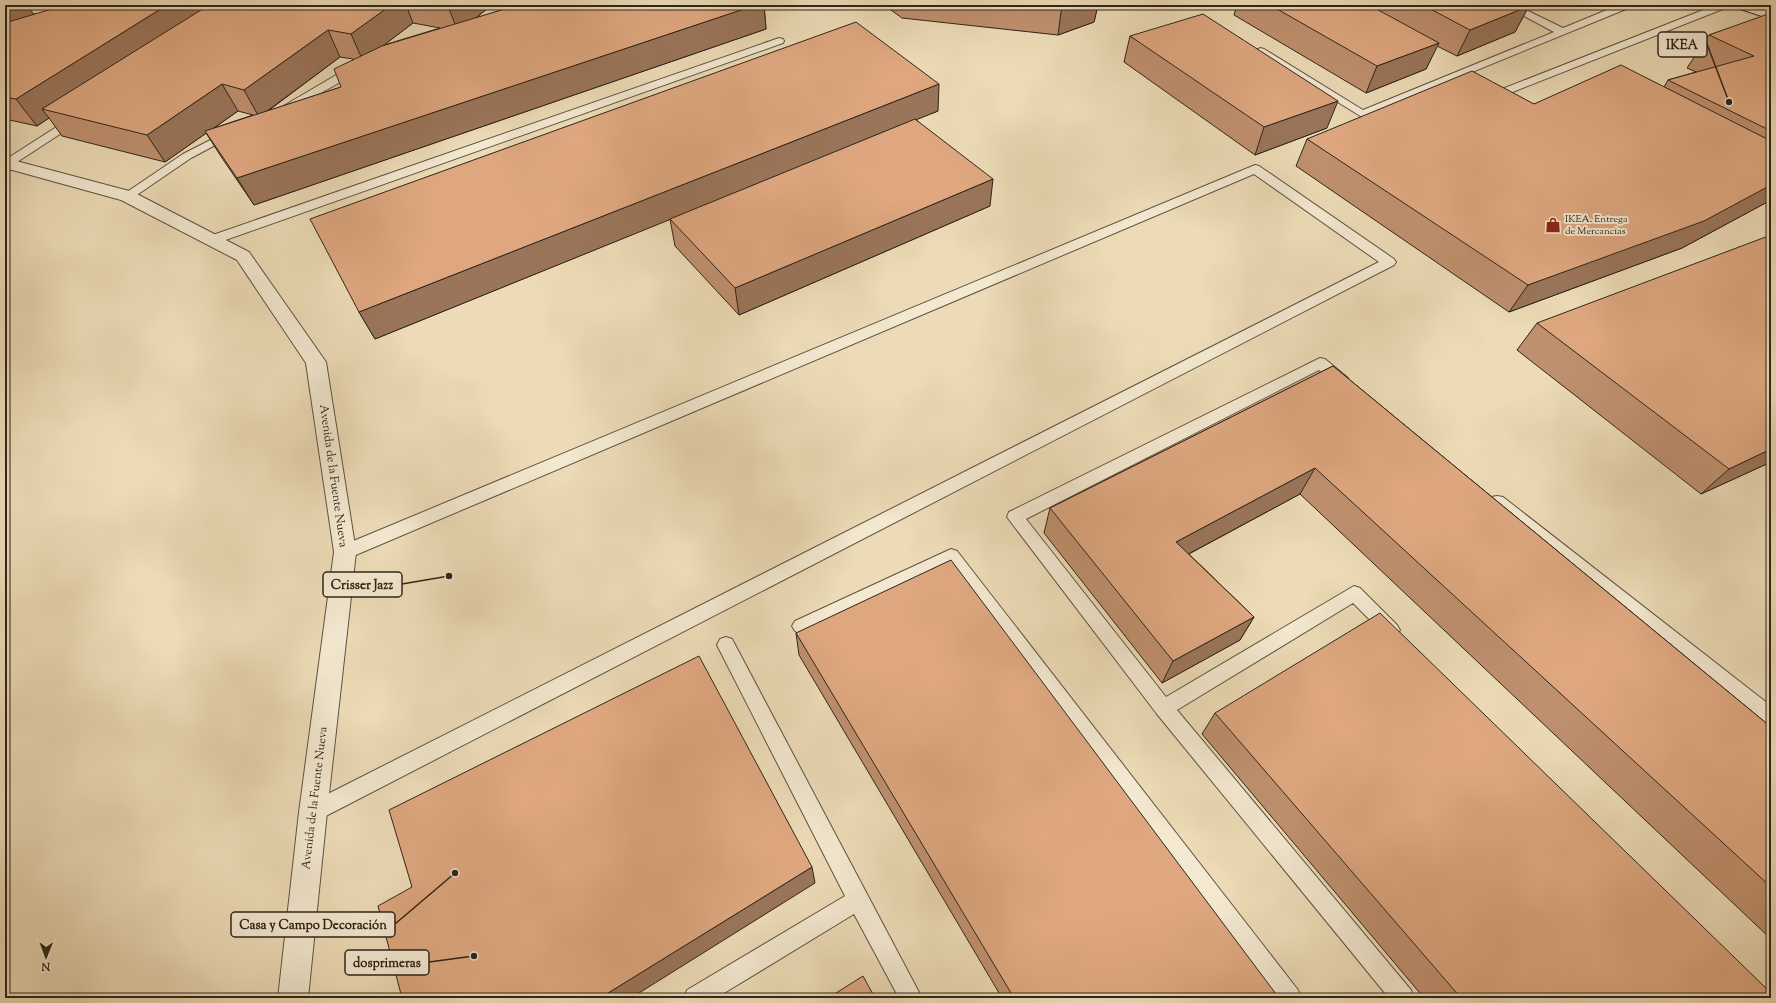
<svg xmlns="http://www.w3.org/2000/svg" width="1776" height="1003" font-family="'Sorts Mill Goudy',serif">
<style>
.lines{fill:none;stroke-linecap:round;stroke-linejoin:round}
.service-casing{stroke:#5e5241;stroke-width:2}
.minor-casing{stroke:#5e5241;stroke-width:2}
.secondary-casing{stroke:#2f251a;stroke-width:2}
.service{fill:#f3e8d0;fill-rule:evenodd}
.minor{fill:#f3e8d0;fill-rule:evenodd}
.secondary{fill:#f3e8d0;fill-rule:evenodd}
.wall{fill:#bf906e;stroke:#2f251a;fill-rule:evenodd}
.shaded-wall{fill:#9b755a;stroke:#2f251a}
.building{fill:#dea780;stroke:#2f251a}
.labels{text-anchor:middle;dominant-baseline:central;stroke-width:4;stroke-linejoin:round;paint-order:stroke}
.far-poi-label{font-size:10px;fill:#2f251a;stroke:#f3e8d0;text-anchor:start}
.street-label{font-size:12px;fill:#2f251a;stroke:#f3e8d0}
.leader{fill:none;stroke:#2f251a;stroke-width:1.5}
.callout-dot{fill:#2f251a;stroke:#f3e8d0;stroke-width:1.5}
.callout{fill:#f3e8d0;stroke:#2f251a;stroke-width:1.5}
.callout-label{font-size:13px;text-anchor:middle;font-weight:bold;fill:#2f251a}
</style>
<rect width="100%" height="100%" fill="#ecdbb6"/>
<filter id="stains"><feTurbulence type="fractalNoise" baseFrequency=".005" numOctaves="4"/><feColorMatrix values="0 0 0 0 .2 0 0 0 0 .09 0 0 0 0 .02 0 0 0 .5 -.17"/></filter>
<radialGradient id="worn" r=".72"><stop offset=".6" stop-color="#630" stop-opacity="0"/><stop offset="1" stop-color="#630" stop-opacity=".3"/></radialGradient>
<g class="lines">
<defs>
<path id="service" d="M 1503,5 L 1516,5 L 1563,28 L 1619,5 L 1633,5 L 1631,7 L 1362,117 L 1255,51 L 1260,48 L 1264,49 L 1363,110 L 1554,32 Z
M 1716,5 L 1730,5 L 1728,7 L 1505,95 L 1501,96 L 1496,93 L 1497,91 Z
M 779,38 L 783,39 L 784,41 L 783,43 L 217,243 L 207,243 L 206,240 L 207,237 Z
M 357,67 L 361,68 L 362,70 L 285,113 L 277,113 L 275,111 L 338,74 Z
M 76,116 L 80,117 L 82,119 L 80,121 L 11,166 L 5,167 L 5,160 L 72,117 Z
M 232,129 L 236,130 L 238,132 L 236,134 L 191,158 L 131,199 L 123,199 L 121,196 L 183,154 Z
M 1255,165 L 1259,166 L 1394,259 L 1396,262 L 1394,265 L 320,819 L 313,822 L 306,819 L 303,812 L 306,805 L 1379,262 L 1254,174 L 351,557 L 345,559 L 339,557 L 337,552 L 339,547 Z
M 1320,358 L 1325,359 L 1348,378 L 1350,382 L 1348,386 C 1337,389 1327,377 1319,370 L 1026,519 L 1166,697 L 1354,586 L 1360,588 L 1397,625 L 1400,630 L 1397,635 L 1391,638 L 1385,635 L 1353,603 L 1177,710 L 1411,990 L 1414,998 L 1389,998 L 1157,714 L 1007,517 L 1009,512 Z
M 1497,496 L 1503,497 L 1771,706 L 1771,726 L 1764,723 L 1491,507 L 1489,502 L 1491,497 Z
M 951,549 L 957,551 L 1298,990 L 1301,998 L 1276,998 L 948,565 L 807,631 L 801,634 L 795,631 L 792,626 L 795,621 Z
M 726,637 L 732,639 L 922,998 L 899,998 L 854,914 L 716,998 L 684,998 L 687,990 L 845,896 L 717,645 L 720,639 Z"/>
<path id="minor" d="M 5,158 L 133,192 L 249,252 L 326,362 L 356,552 L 327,812 L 308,998 L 278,998 L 299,812 L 334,552 L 306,363 L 237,260 L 121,200 L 5,168 Z"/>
<path id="secondary" d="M 1735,5 L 1755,5 L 1771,10 L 1771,19 L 1737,8 Z"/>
</defs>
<use href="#service" class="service-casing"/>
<use href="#minor" class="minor-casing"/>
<use href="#secondary" class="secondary-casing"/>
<use href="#service" class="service"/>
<use href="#minor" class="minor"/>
<use href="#secondary" class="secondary"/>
</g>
<path class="wall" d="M 5,5 L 34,14 L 208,6 L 209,5 L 487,5 L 488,8 L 476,18 L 518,5 L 764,5 L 766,29 L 254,205 L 222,158 L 206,133 L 165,162 L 62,136 L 49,118 L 37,126 L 5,119 ZM 413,23 L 440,28 L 384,45 ZM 340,57 L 353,59 L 341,87 L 268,111 ZM 238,111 L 253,115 L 214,128 Z
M 884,5 L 1098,5 L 1094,22 L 1058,35 L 902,18 Z
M 1237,5 L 1527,5 L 1529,6 L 1515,32 L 1457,56 L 1437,46 L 1426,69 L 1366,93 L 1234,15 Z
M 1771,15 L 1771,200 L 1682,248 L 1509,312 L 1296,166 L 1307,139 L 1534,104 L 1664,87 L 1668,80 L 1696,72 L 1687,68 L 1709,35 Z
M 1130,36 L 1327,128 L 1255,155 L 1124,62 Z
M 938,111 L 916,119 L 990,206 L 739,315 L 675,246 L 670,219 L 375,339 L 359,312 Z
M 1537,323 L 1771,462 L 1701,494 L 1517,350 Z
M 1333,366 L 1771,727 L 1771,939 L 1300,494 L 1189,554 L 1254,617 L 1240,640 L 1162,683 L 1044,533 L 1050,508 Z
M 796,633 L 1279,998 L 1002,998 L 799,655 Z
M 1215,713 L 1771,998 L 1424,998 L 1202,734 Z"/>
<path class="shaded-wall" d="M 13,5 L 27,5 L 43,27 L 5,42 L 5,8 Z
M 167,5 L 207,5 L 211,12 L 42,109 L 49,118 L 37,126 L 16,99 Z
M 391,5 L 406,5 L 413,23 L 363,61 L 351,34 Z
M 449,5 L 487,5 L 488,8 L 458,32 L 448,6 Z
M 756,5 L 764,5 L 766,29 L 254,205 L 237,178 Z
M 1062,5 L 1098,5 L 1094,22 L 1058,35 Z
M 1529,6 L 1515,32 L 1457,56 L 1470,30 Z
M 328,30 L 340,57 L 259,117 L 244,90 Z
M 1439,43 L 1426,69 L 1366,93 L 1377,66 Z
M 222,84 L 238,111 L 165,162 L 147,135 Z
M 939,84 L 938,111 L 375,339 L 359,312 Z
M 1338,101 L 1327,128 L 1255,155 L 1264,127 Z
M 993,179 L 990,206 L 739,315 L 735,288 Z
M 1771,185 L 1771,200 L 1682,248 L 1509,312 L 1528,285 Z
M 1771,449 L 1771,462 L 1701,494 L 1729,469 Z
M 1315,468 L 1300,494 L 1166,566 L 1176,542 Z
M 1254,617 L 1240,640 L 1162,683 L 1173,661 Z
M 812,867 L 815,883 L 631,998 L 600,998 Z"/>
<path class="building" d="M 5,5 L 13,5 L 5,8 Z
M 65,5 L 167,5 L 16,99 L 5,97 L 5,23 Z
M 209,5 L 391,5 L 351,34 L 328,30 L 244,90 L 222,84 L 147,135 L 42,109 Z
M 518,5 L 756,5 L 237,178 L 205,131 L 341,87 L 334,69 L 382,46 Z
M 1270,5 L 1369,5 L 1439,43 L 1377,66 Z
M 1423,5 L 1527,5 L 1529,6 L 1470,30 Z
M 1203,14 L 1338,101 L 1264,127 L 1130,36 Z
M 1768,14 L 1771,15 L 1771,131 L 1668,80 L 1754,56 L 1709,35 Z
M 856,22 L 939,84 L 359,312 L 310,219 Z
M 1621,65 L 1771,141 L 1771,185 L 1704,221 L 1528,285 L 1307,139 L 1472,71 L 1534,104 Z
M 915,119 L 993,179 L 735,288 L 670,219 Z
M 1771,235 L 1771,449 L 1729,469 L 1537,323 Z
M 1333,366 L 1771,727 L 1771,887 L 1315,468 L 1176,542 L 1254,617 L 1173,661 L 1050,508 Z
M 951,560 L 1279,998 L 1014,998 L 796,633 Z
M 1380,613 L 1771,993 L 1771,998 L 1461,998 L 1215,713 Z
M 699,656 L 812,867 L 600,998 L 402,998 L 378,906 L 412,887 L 389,810 Z
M 863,976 L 875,998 L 828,998 Z"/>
<defs>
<symbol id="shop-bare" viewBox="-9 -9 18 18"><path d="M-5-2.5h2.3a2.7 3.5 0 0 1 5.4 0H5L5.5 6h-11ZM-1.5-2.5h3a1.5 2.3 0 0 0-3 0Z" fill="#8f2418" stroke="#f3e8d0" stroke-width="2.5" paint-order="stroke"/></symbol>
</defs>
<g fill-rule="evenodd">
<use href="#shop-bare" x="1542" y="214" width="22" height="22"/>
</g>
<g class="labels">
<g class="far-poi-label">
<text x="1565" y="219">IKEA. Entrega<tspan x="1565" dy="12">de Mercancías</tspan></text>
</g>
<g class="street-label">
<text transform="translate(333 476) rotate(82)">Avenida de la Fuente Nueva</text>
<text transform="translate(315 798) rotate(-83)">Avenida de la Fuente Nueva</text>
</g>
</g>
<path class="leader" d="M1729 102L1707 44M449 576L402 584M455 873L395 924M474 956L429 962"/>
<g class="callout-dot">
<circle cx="1729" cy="102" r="4"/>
<circle cx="449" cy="576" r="4"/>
<circle cx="455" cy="873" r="4"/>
<circle cx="474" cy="956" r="4"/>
</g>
<g class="callout">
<rect x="1658" y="32" width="49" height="25" rx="4"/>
<rect x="323" y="572" width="79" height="25" rx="4"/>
<rect x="231" y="912" width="164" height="25" rx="4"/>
<rect x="345" y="950" width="84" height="25" rx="4"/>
</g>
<g class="callout-label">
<text x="1682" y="49">IKEA</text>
<text x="362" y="589">Crisser Jazz</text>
<text x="313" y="929">Casa y Campo Decoración</text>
<text x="387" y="967">dosprimeras</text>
</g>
<rect width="1776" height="1003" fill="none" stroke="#ecdbb6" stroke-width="20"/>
<rect x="6" y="6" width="1764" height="991" fill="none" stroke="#2f251a" stroke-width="2"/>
<rect x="10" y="10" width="1756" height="983" fill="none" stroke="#2f251a"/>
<g transform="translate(46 957) rotate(181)" stroke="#f3e8d0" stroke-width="3" paint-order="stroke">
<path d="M0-3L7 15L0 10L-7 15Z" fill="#2f251a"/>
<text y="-6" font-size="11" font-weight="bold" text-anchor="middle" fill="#2f251a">N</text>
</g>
<rect width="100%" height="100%" filter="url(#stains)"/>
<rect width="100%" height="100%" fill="url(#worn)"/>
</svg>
